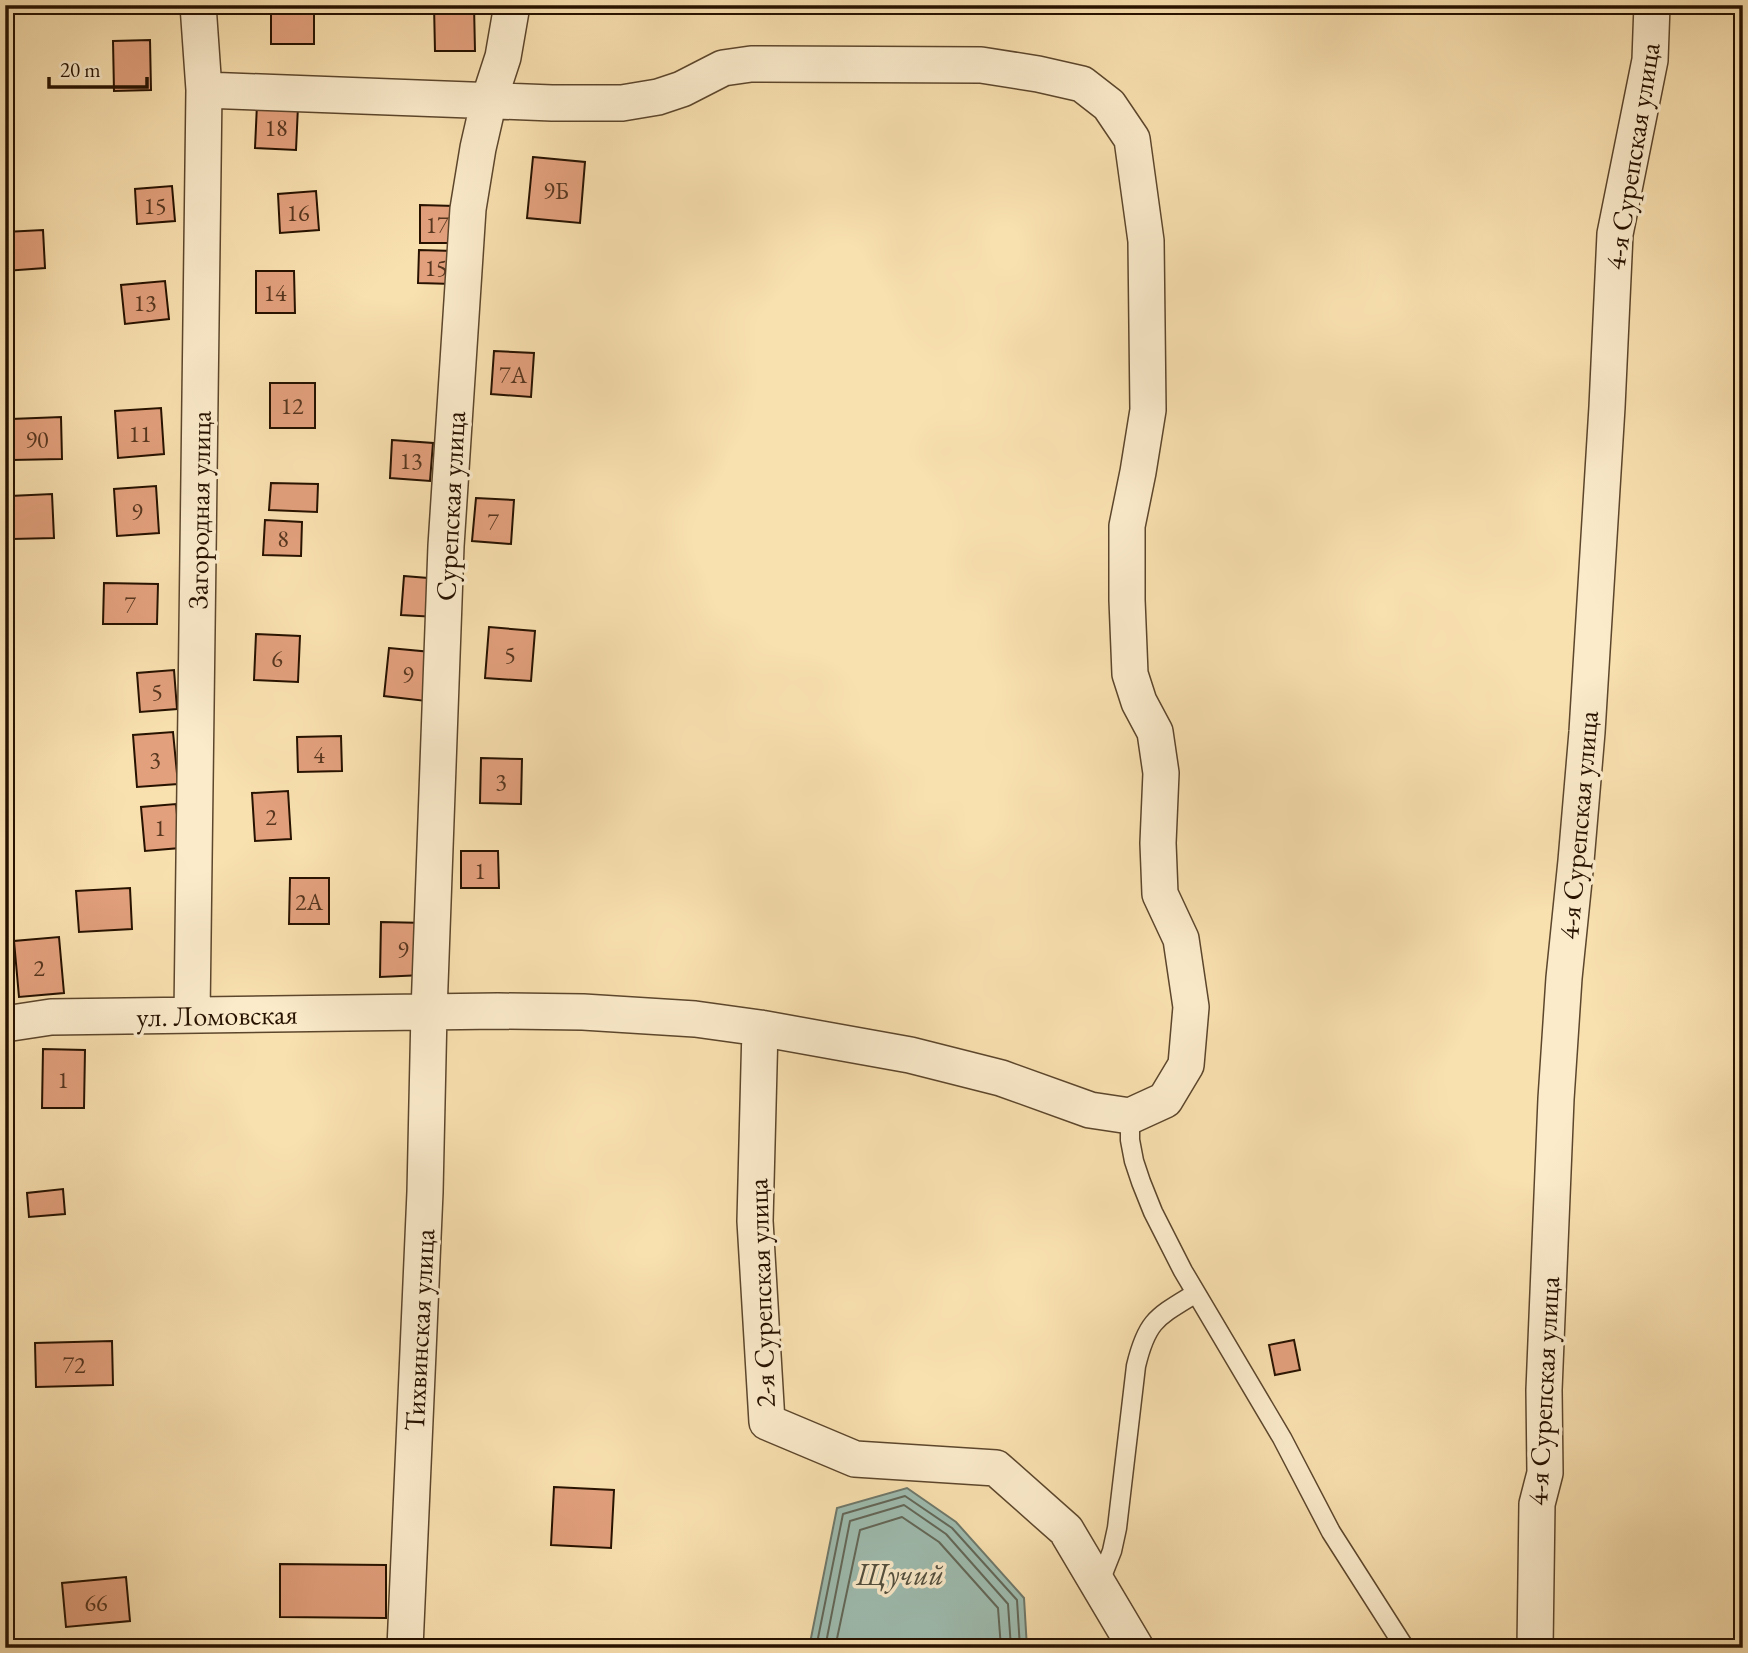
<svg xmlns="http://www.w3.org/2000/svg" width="1748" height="1653" font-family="'EB Garamond',serif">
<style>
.water{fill:#9ebcb0;stroke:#6e786a;stroke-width:2}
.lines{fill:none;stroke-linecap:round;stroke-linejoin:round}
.shore{stroke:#626758;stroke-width:2}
.building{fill:#e2a07c;stroke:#271200;stroke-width:2}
.lane-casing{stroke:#5c462c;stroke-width:21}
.street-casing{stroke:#5c462c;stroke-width:38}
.lane{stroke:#fbebcb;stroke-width:18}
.street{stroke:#fbebcb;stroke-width:35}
.labels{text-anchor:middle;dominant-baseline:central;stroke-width:7;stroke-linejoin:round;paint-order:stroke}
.number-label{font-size:24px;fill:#56361f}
.street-label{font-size:28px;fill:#271200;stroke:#fbebcb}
.water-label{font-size:30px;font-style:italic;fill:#514e3e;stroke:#fbebcb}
</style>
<rect width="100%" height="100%" fill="#f9e0af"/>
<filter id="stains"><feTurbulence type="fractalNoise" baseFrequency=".00286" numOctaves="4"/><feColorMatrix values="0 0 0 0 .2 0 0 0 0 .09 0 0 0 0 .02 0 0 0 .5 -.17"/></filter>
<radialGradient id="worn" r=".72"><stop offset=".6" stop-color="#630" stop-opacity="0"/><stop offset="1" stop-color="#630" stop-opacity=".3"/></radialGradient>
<path class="water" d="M 907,1488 L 956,1522 L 1024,1598 L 1027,1648 L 809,1648 L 837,1508 Z"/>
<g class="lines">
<path class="shore" d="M 816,1648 L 843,1514 L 905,1496 L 952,1528 L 1017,1600 L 1020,1648
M 825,1648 L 850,1521 L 904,1505 L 946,1534 L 1008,1604 L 1011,1648
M 835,1648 L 860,1530 L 902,1517 L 939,1542 L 998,1608 L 1001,1648"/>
</g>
<path class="building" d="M 271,5 L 314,5 L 314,44 L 271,44 Z
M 434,5 L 474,5 L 475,51 L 435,51 Z
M 150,40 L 151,90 L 114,91 L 113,41 Z
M 257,104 L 298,106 L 296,150 L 255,148 Z
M 533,157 L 585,162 L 580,223 L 527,218 Z
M 172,186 L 175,221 L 137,224 L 135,189 Z
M 316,191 L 319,230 L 280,233 L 278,194 Z
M 420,205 L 455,206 L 454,243 L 420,243 Z
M 43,230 L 45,268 L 5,271 L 5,232 Z
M 419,250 L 454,251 L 453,284 L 418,283 Z
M 256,271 L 294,271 L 295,313 L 256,313 Z
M 165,281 L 169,319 L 125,324 L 121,285 Z
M 494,351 L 534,353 L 531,397 L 491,394 Z
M 270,383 L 315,383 L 315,428 L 270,428 Z
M 161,408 L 164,454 L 118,458 L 115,411 Z
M 61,417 L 62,459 L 12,460 L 11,419 Z
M 392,440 L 433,443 L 430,481 L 390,478 Z
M 271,483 L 318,484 L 317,512 L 269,510 Z
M 156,486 L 159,533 L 117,536 L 114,489 Z
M 52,494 L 54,538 L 12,539 L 10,496 Z
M 476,498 L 514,500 L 511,544 L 472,541 Z
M 265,520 L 302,522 L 301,556 L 263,555 Z
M 404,576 L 440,579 L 437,617 L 401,615 Z
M 104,583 L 158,584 L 157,624 L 103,624 Z
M 489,627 L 535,631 L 531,681 L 485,678 Z
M 256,634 L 300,636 L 298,682 L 254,680 Z
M 389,648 L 431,652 L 426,701 L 384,696 Z
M 174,670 L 177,709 L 140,712 L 137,673 Z
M 173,732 L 178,784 L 137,787 L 133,735 Z
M 341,736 L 342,771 L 298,772 L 297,737 Z
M 481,758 L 522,759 L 521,804 L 480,803 Z
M 288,791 L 291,839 L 255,841 L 252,793 Z
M 176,804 L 180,848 L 145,851 L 141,807 Z
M 461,851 L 498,851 L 499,888 L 461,888 Z
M 290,878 L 329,878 L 329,924 L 289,924 Z
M 130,888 L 132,929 L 79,932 L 76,891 Z
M 381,922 L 427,923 L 423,975 L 380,977 Z
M 59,937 L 64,993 L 19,997 L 14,941 Z
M 43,1049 L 85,1050 L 84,1108 L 42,1108 Z
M 63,1189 L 65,1214 L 29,1217 L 27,1193 Z
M 1294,1340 L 1300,1370 L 1275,1375 L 1269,1345 Z
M 112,1341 L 113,1385 L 36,1387 L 35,1343 Z
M 554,1487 L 614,1490 L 611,1548 L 551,1545 Z
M 280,1564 L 386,1565 L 386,1618 L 280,1617 Z
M 126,1577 L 130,1621 L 66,1627 L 62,1583 Z"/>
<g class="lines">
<defs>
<path id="lane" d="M 1130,1116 L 1130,1140 L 1134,1161 L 1141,1182 L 1153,1212 L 1183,1271 L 1282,1438 L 1331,1532 L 1405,1648
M 1099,1584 L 1112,1551 L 1117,1528 L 1136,1366 C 1147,1320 1157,1317 1196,1293"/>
<path id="street" d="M 192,1015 L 204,90 L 198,5
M 5,1024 L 51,1017 L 498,1011 L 583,1012 L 695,1019 L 760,1028 L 910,1055 L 1001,1078 L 1090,1110 L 1130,1116 L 1165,1100 L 1186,1065 L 1191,1007 L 1181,939 L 1160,894 L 1158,843 L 1161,773 L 1155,732 L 1139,702 L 1130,674 L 1127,600 L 1127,526 L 1138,472 L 1148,410 L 1146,241 L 1132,139 L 1109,105 L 1082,84 L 1038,74 L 981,65 L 751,64 L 723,68 L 682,89 L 658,97 L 622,103 L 552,103 L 204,90
M 760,1028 L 755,1221 L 767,1422 L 855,1459 L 996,1468 L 1066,1530 L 1136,1648
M 405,1648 L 425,1192 L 429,1012 L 446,546 L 468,209 L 478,148 L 489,100 L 503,57 L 512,5
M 1535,1648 L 1537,1504 L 1545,1473 L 1544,1390 L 1556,1099 L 1564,978 L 1576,861 L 1587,732 L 1607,407 L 1615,234 L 1650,60 L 1652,5"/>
</defs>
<use href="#lane" class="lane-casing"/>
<use href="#street" class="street-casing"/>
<use href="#lane" class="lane"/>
<use href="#street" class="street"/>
</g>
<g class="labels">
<g class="number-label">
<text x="276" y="127">18</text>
<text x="556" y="190">9Б</text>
<text x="155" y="205">15</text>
<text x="298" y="212">16</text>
<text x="437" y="224">17</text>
<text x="436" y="267">15</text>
<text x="275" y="292">14</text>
<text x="145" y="302">13</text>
<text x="513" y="374">7А</text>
<text x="292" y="405">12</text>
<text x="140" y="433">11</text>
<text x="37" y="439">90</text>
<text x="411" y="460">13</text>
<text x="137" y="511">9</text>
<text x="493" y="521">7</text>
<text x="283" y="538">8</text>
<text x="130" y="604">7</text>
<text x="510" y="654">5</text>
<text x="277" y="658">6</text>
<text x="408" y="674">9</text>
<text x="157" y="691">5</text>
<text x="319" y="754">4</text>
<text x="155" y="759">3</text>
<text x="501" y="781">3</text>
<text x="271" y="816">2</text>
<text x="160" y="827">1</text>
<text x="480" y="870">1</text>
<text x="309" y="901">2А</text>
<text x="403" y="949">9</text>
<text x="39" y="967">2</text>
<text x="63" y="1079">1</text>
<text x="74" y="1364">72</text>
<text x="96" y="1602">66</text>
</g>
<g class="street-label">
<text transform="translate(1632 156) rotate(-81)">4-я Сурепская улица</text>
<text transform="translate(450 506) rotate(-87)">Сурепская улица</text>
<text transform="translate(199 510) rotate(-89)">Загородная улица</text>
<text transform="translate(1578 825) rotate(-85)">4-я Сурепская улица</text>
<text transform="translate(217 1015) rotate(-1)">ул. Ломовская</text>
<text transform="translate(761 1293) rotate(-92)">2-я Сурепская улица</text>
<text transform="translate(419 1330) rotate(-87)">Тихвинская улица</text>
<text transform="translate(1543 1391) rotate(-87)">4-я Сурепская улица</text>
</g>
<g class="water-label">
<text x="900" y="1574">Щучий</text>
</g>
</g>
<rect width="1748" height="1653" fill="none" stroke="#f9e0af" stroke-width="28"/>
<rect x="7" y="7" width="1734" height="1639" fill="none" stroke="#271200" stroke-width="3.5"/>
<rect x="14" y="14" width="1720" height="1625" fill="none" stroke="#271200" stroke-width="2"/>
<path d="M49 77v10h98v-10" fill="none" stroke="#271200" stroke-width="3.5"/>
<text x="60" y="77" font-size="21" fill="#271200" stroke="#fbebcb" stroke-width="5" paint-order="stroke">20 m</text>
<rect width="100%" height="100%" filter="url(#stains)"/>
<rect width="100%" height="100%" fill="url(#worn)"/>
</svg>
